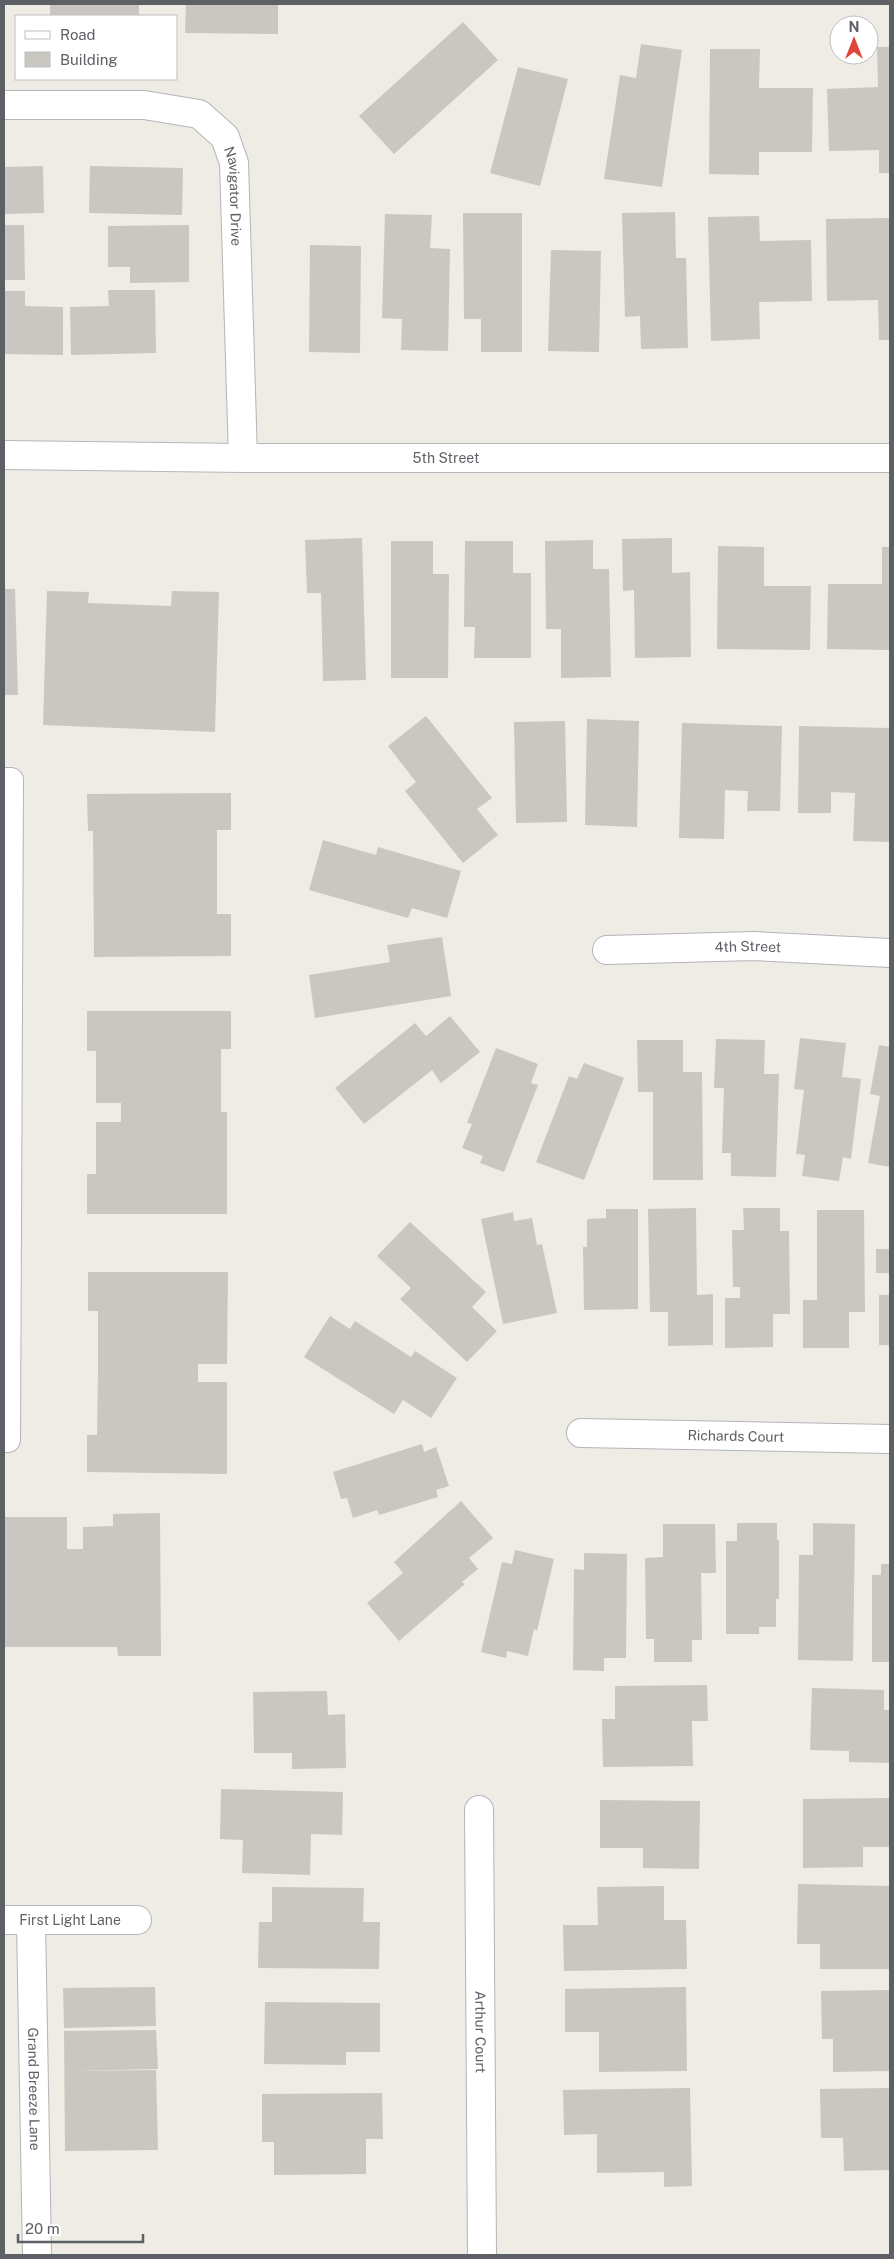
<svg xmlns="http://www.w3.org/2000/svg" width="894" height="2259" font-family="'Public Sans',sans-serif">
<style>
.building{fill:#cac7c2}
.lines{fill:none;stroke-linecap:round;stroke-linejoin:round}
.lane-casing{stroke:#b2b5b9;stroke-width:26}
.street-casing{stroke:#b2b5b9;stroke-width:30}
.secondary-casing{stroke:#b4b7bc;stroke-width:30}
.lane{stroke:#fff;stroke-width:24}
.street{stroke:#fff;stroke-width:28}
.secondary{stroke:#fff;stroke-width:28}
.labels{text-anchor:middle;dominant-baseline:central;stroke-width:5;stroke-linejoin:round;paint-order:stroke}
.street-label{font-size:14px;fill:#5d6065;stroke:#fff}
</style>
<rect width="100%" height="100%" fill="#eeece5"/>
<path class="building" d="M 50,4 L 139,4 L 139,16 L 50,16 Z
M 186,4 L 278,4 L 278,34 L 185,33 Z
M 463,22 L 498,60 L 394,154 L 359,116 Z
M 641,44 L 682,50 L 662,187 L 604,179 L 620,75 L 636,78 Z
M 877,47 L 890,47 L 890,173 L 879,173 L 879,150 L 829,151 L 827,89 L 878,87 Z
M 710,49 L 760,49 L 759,88 L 813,88 L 812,152 L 759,152 L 759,175 L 709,174 Z
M 518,67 L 568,79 L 540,186 L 490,173 Z
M 43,166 L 44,213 L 4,214 L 4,167 Z
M 90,166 L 183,168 L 182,215 L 89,213 Z
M 675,212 L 676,258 L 686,258 L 688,348 L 641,349 L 640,316 L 625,317 L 622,213 Z
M 463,213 L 522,213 L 522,352 L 481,352 L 481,319 L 464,319 Z
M 385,214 L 432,215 L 430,248 L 450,249 L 448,351 L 401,350 L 402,319 L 382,318 Z
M 759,216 L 760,241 L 811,240 L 812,301 L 759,302 L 760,339 L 711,341 L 708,217 Z
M 890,218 L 890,340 L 879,340 L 878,300 L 827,301 L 826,219 Z
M 4,225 L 24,225 L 25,280 L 4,280 Z
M 189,225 L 189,282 L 130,283 L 130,267 L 108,267 L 108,226 Z
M 310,245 L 361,246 L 360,353 L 309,352 Z
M 551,250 L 601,251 L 599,352 L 548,351 Z
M 108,290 L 155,290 L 156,353 L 71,355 L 70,307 L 109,306 Z
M 4,291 L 25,291 L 25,306 L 63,307 L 63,355 L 4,354 Z
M 362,538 L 366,680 L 323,681 L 321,593 L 307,593 L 305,540 Z
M 672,538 L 672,573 L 690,572 L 691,657 L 635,658 L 634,590 L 623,591 L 622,539 Z
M 593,540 L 593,569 L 609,569 L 611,677 L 561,678 L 561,629 L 546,629 L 545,541 Z
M 391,541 L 433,541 L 433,574 L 449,574 L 448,678 L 391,678 Z
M 465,541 L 513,541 L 513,573 L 531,573 L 531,658 L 474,658 L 475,627 L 464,627 Z
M 718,546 L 764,547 L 764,586 L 811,586 L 810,650 L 717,649 Z
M 882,547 L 890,547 L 890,650 L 827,649 L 828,584 L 882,584 Z
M 4,589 L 15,589 L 18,695 L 4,695 Z
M 47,591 L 89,592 L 88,603 L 171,606 L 172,591 L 219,592 L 215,732 L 43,725 Z
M 426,716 L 492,798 L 477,809 L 498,835 L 463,863 L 405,791 L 416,782 L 388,746 Z
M 587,719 L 639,721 L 637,827 L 585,825 Z
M 565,721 L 567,822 L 516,823 L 514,722 Z
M 682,723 L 782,726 L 780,811 L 747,811 L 748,791 L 725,790 L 724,839 L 679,838 Z
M 799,726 L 890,728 L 890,842 L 853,841 L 855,793 L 831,792 L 831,813 L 798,813 Z
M 231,793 L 231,830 L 217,830 L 217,914 L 231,914 L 231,956 L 94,957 L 93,831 L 88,831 L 87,794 Z
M 323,840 L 376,855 L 378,847 L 461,871 L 447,918 L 412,908 L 408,918 L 309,890 Z
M 442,937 L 451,996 L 315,1018 L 309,975 L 390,962 L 387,945 Z
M 87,1011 L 231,1011 L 231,1049 L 221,1049 L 221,1112 L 227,1112 L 227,1214 L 87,1214 L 87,1174 L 96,1174 L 96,1122 L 121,1122 L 121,1103 L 96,1103 L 96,1051 L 87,1051 Z
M 450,1016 L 480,1052 L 441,1083 L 432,1070 L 364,1124 L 335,1088 L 415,1023 L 426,1036 Z
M 800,1038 L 846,1043 L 842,1077 L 861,1079 L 851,1159 L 843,1157 L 839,1181 L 802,1176 L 805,1155 L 796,1154 L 804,1090 L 794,1089 Z
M 716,1039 L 765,1040 L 764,1074 L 779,1074 L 776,1177 L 731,1176 L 731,1153 L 722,1153 L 724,1088 L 714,1088 Z
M 637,1040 L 683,1040 L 683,1072 L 702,1072 L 703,1180 L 653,1180 L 653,1092 L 638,1092 Z
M 879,1045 L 890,1047 L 890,1167 L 868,1163 L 880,1096 L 870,1094 Z
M 496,1048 L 538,1064 L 531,1083 L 538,1085 L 504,1172 L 480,1163 L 483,1156 L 462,1148 L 472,1124 L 467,1123 Z
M 584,1063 L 624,1078 L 584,1180 L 536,1162 L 569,1076 L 577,1079 Z
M 696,1208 L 697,1295 L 713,1294 L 713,1345 L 668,1346 L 668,1312 L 650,1312 L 648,1209 Z
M 743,1208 L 780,1208 L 780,1231 L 789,1231 L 790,1314 L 773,1314 L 773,1347 L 725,1348 L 725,1298 L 740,1298 L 740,1287 L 733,1287 L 732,1230 L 744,1230 Z
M 606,1209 L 638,1209 L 638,1309 L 584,1310 L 583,1247 L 587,1247 L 587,1219 L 606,1218 Z
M 817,1210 L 864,1210 L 865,1312 L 849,1312 L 849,1348 L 803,1348 L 803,1300 L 817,1300 Z
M 513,1212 L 514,1221 L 532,1218 L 537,1245 L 542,1244 L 557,1313 L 503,1324 L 481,1219 Z
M 410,1222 L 486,1292 L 472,1307 L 497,1331 L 467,1362 L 400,1299 L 411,1288 L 377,1256 Z
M 876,1249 L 890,1249 L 890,1273 L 876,1273 Z
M 88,1272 L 228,1272 L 227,1364 L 198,1364 L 198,1382 L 227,1382 L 227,1474 L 87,1472 L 87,1435 L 97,1435 L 98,1373 L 98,1311 L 88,1311 Z
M 879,1295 L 890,1295 L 890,1345 L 879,1345 Z
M 330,1316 L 350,1329 L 355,1321 L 411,1357 L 415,1351 L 457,1378 L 431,1418 L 403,1400 L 394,1414 L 304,1357 Z
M 422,1444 L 424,1452 L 436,1447 L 449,1486 L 436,1490 L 438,1497 L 379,1515 L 377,1510 L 353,1518 L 347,1498 L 341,1499 L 333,1472 Z
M 461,1501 L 493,1538 L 469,1558 L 478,1569 L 462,1582 L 465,1584 L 399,1641 L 367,1603 L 403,1573 L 394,1562 Z
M 160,1513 L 161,1656 L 118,1656 L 117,1647 L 4,1647 L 4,1517 L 67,1517 L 67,1549 L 83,1549 L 83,1527 L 113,1526 L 113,1514 Z
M 737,1523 L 777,1523 L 777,1540 L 779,1540 L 779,1599 L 776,1599 L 776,1627 L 759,1627 L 759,1634 L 726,1634 L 726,1541 L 737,1541 Z
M 813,1523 L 855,1524 L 853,1661 L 798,1660 L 799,1555 L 813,1555 Z
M 663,1524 L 715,1524 L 716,1573 L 701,1573 L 702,1640 L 692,1640 L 692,1662 L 654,1662 L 654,1639 L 646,1639 L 645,1558 L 663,1557 Z
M 515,1550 L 554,1559 L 537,1631 L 534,1629 L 528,1656 L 507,1651 L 506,1658 L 481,1652 L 502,1562 L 512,1564 Z
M 584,1553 L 627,1554 L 626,1658 L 604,1658 L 604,1671 L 573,1670 L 574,1569 L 584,1570 Z
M 881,1564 L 890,1564 L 890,1662 L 872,1662 L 872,1575 L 881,1575 Z
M 707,1685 L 708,1721 L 692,1721 L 693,1766 L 603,1767 L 602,1719 L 615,1719 L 615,1686 Z
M 812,1688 L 884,1690 L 884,1710 L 890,1710 L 890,1763 L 849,1762 L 849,1751 L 810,1750 Z
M 327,1691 L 328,1715 L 345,1714 L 346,1768 L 292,1769 L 292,1753 L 254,1753 L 253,1692 Z
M 221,1789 L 343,1792 L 342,1835 L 311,1834 L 310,1875 L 242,1873 L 243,1840 L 220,1839 Z
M 890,1798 L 890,1847 L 863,1847 L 863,1867 L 803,1868 L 803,1799 Z
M 600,1800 L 700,1801 L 699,1869 L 643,1868 L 643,1848 L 600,1848 Z
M 798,1884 L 890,1886 L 890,1969 L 820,1969 L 820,1944 L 797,1944 Z
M 664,1886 L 664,1920 L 686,1920 L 687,1969 L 564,1971 L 563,1925 L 598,1925 L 597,1887 Z
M 272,1887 L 364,1888 L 363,1922 L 380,1922 L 379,1969 L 258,1968 L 259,1922 L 272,1922 Z
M 155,1987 L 156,2026 L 64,2028 L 63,1988 Z
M 686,1987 L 687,2071 L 599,2072 L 599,2032 L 565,2032 L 565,1989 Z
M 890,1990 L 890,2071 L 833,2072 L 833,2039 L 822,2039 L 821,1991 Z
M 265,2002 L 380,2003 L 380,2052 L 346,2052 L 346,2065 L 264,2064 Z
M 156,2030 L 158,2069 L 68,2071 L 156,2070 L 158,2150 L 65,2151 L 64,2031 Z
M 690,2088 L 692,2186 L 664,2187 L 664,2172 L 597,2173 L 597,2134 L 564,2135 L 563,2090 Z
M 890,2088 L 890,2170 L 844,2171 L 843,2138 L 821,2138 L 820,2089 Z
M 382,2093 L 383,2139 L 366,2139 L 366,2174 L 274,2175 L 274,2142 L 262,2142 L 262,2094 Z"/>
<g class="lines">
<defs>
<path id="lane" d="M 4,780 L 11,780 L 8,1440 L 4,1440"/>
<g id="street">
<path id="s1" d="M 4,105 L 144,105 L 199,114 L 225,137 L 234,163 L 243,458"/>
<path id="s2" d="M 607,950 L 754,946 L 890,953"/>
<path id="s3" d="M 581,1433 L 890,1439"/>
<path id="s4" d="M 479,1810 L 482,2255"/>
<path id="s5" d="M 4,1920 L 137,1920"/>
<path id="s6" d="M 31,1921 L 37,2255"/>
</g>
<g id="secondary">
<path id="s7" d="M 4,455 L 243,458 L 890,458"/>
</g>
</defs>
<use href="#lane" class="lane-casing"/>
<use href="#street" class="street-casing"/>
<use href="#secondary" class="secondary-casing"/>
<use href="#lane" class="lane"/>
<use href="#street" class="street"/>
<use href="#secondary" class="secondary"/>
</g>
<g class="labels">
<g class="street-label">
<text stroke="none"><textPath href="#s1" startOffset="291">Navigator Drive</textPath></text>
<text stroke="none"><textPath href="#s7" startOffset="442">5th Street</textPath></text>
<text stroke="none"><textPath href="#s2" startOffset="141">4th Street</textPath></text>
<text stroke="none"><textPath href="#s3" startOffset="155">Richards Court</textPath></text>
<text stroke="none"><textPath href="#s5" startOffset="66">First Light Lane</textPath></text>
<text stroke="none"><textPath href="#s4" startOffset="222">Arthur Court</textPath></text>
<text stroke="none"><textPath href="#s6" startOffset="168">Grand Breeze Lane</textPath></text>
</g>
</g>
<rect width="894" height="2259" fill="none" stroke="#5d6065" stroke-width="10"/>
<rect x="15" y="15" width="162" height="65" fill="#ffffff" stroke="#bebfc1"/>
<rect x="25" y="31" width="25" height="8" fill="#ffffff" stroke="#bebfc1"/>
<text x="60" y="40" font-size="15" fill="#5d6065">Road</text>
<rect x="25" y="52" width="25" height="15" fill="#cac7c2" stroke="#bebfc1"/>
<text x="60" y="65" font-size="15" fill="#5d6065">Building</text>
<g transform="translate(854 40)"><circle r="24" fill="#ffffff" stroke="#bebfc1"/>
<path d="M0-4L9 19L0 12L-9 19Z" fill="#e04739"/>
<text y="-8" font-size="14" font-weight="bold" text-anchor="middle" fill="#5d6065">N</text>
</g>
<path d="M18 2234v8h125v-8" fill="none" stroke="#5d6065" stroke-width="2.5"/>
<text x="25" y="2234" font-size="15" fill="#5d6065" stroke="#ffffff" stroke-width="4" paint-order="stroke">20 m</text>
</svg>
